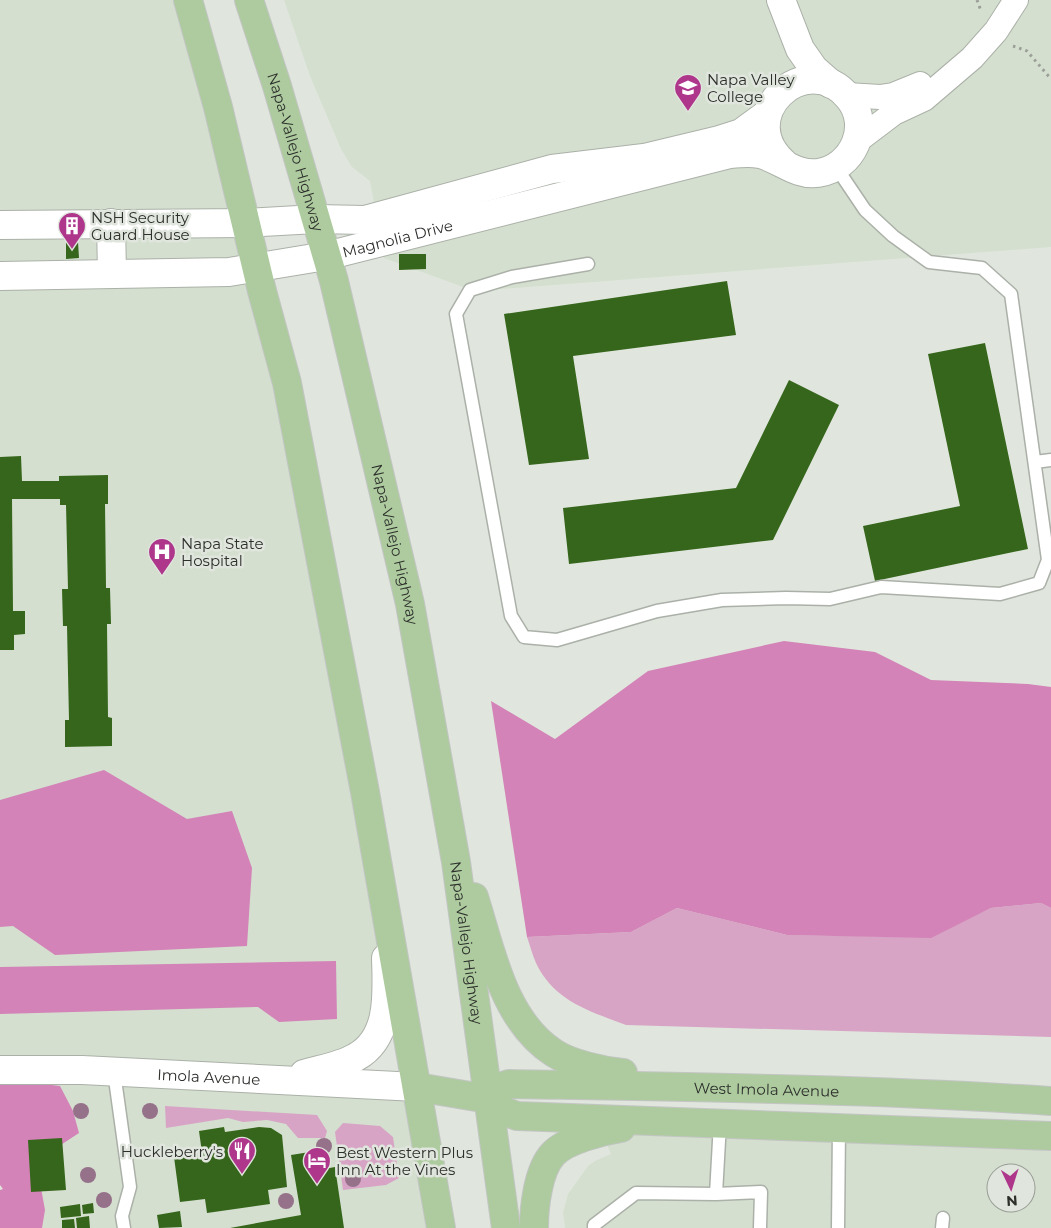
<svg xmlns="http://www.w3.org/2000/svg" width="1051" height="1228" font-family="Montserrat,sans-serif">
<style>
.built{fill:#d4dfcf;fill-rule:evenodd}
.green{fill:#d8a4c5}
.forest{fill:#d383b7}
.building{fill:#36661b}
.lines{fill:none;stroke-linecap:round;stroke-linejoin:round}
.lane-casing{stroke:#abb1a8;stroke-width:15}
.street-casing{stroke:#abb1a8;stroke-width:26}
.secondary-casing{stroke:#abb1a8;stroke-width:30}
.primary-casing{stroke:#c4c5c4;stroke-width:30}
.path{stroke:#9b9f98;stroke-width:3;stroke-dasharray:2.5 4;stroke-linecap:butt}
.lane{stroke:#fff;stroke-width:12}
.street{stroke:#fff;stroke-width:24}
.secondary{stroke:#fff;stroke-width:28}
.primary{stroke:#adcb9f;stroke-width:28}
.tree{fill:#96718a}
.labels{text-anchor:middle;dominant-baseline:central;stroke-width:5;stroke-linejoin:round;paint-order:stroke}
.poi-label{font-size:15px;fill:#2d2f2b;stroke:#e0e6dd;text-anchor:start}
.street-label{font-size:15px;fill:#2d2f2b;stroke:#e0e6dd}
</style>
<rect width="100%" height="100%" fill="#e0e6dd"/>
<path class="built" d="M 0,0 L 188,0 L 365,792 L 385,1013 L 337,1065 L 417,1087 L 441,1228 L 18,1228 L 0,1130 Z
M 284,0 L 1051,0 L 1051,247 L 474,291 L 384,258 L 370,181 L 352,167 L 341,149 L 310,76 Z
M 602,1133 L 1051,1136 L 1051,1228 L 565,1228 L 563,1213 L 568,1194 L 588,1166 L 595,1161 L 611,1154 ZM 996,1173 L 1026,1173 L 1026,1203 L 996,1203 Z"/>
<path class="green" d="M 1041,903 L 1051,908 L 1051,1037 L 626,1025 C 589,1011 554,1001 536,963 C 532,954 530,945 527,937 L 631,932 L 677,908 L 787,935 L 930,937 L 991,908 Z
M 165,1106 L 317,1115 L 327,1131 L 325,1138 L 298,1138 L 286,1124 L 267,1120 L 243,1122 L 228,1118 L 166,1128 Z
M 343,1123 L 380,1126 L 393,1137 L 399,1178 L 386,1185 L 343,1190 L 335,1132 Z"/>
<path class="forest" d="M 784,641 L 875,652 L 931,680 L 1028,684 L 1051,687 L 1051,908 L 1041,903 L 991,908 L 931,938 L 787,935 L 677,908 L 631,932 L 527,937 L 491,701 L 555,739 L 648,671 Z
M 104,770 L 187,819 L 232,811 L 252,868 L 247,946 L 55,955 L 13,926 L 0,927 L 0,800 Z
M 336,961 L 337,1019 L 279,1022 L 258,1007 L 0,1014 L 0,967 Z
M 19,1081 L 60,1086 L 73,1111 L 79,1133 L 47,1154 L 39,1177 L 45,1210 L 42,1228 L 0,1228 L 0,1190 L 3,1189 L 0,1185 L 0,1084 Z"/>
<path class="building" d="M 66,242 L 78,242 L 79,258 L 66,259 Z
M 399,254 L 426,254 L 426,269 L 399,270 Z
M 727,281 L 736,335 L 573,356 L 589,459 L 529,465 L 504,314 Z
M 985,343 L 1028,549 L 875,581 L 863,526 L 960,506 L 928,354 Z
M 789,380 L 839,405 L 773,540 L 569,564 L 563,508 L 736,488 Z
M 21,456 L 22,481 L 59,481 L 59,476 L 108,475 L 108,504 L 105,504 L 106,588 L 110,588 L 111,624 L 107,624 L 108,717 L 112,718 L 112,746 L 65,747 L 65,720 L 69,720 L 67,626 L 63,626 L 62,589 L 68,589 L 66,505 L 60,505 L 60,499 L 12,499 L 13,611 L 25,611 L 25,634 L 14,635 L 14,650 L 0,650 L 0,457 Z
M 224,1127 L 225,1132 L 259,1127 L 271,1128 L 282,1135 L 287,1187 L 268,1190 L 270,1204 L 207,1213 L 205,1199 L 180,1202 L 174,1157 L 202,1153 L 199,1131 Z
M 62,1138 L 66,1190 L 31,1192 L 28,1140 Z
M 316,1151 L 319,1170 L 335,1167 L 344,1228 L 230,1228 L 301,1215 L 291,1155 Z
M 93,1203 L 94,1213 L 83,1214 L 82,1205 Z
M 80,1204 L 81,1216 L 61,1218 L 60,1207 Z
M 180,1211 L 182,1227 L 159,1228 L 157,1215 Z
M 89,1216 L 90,1228 L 77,1228 L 76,1218 Z
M 74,1219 L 75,1228 L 62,1228 L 62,1220 Z"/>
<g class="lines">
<defs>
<path id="lane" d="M 588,264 L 512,277 L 470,290 L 456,314 L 511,616 L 524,637 L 557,640 L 657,611 L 722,600 L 786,598 L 830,599 L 881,587 L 1000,594 L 1039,583 L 1048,560 L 1011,294 L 982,268 L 929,262 L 893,236 L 865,210 L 836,167
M 1035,462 L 1051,460
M 114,1072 L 130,1187 L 122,1216 L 124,1228
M 716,1194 L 720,1123
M 594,1228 L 594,1225 L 636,1193 L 716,1194 L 761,1192 L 760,1228
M 838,1228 L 839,1127
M 942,1228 L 943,1218"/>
<path id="street" d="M 847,95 L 880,97 L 893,95 L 920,84
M 857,141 L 894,113 L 924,99 L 972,58 L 996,31 L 1016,0"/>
<g id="secondary">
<path d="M 781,0 L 800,49 L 814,69 L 831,84"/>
<path d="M 111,223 L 112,274"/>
<path d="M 0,225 L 246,223 L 316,219 L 365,220 L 552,169 L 644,158 L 719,140 L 741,133 L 767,114"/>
<path id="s1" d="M 0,276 L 229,272 L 326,256 L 730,154 C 740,153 751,152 760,154 C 780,159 796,176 818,173 C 853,168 872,126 849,98 C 806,45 729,118 786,165"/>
<path id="s2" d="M 0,1070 L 82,1070 L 417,1087"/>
<path d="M 304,1074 C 321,1069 341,1066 356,1057 C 391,1038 387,992 386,958"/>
</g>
<g id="primary">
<path d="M 188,0 L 218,107 L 262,291 L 287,383 L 365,792 L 441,1228"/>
<path id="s3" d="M 249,0 L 277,86 L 334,281 L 410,604 L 456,862 L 506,1228"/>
<path d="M 474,897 C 491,950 503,1020 554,1053 C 571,1064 603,1071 623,1073"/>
<path d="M 417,1087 L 488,1099 L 506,1112 L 517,1116 L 1051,1136"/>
<path id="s4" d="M 488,1099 L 500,1087 L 509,1084 C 690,1087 870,1089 1051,1101"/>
<path d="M 534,1228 C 534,1207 538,1170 553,1154 C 566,1140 602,1131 621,1128"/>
</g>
</defs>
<use href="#lane" class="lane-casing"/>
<use href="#street" class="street-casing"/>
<use href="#secondary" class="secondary-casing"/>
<use href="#primary" class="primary-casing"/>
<path class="path" d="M 977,0 L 981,11
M 1013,46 L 1027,51 L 1051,79"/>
<use href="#lane" class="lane"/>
<use href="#street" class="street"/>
<use href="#secondary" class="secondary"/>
<use href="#primary" class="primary"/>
</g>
<g class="tree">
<circle cx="81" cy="1111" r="8"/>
<circle cx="150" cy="1111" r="8"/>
<circle cx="324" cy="1146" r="8"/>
<circle cx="88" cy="1175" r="8"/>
<circle cx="353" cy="1179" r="8"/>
<circle cx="104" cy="1200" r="8"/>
<circle cx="286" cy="1201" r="8"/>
</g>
<defs>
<symbol id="university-pin" viewBox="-11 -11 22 30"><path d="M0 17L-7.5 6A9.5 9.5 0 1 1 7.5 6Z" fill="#ae378c" stroke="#e0e6dd"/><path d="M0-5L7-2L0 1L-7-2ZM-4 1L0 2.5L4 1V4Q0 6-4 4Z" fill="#fff"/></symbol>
<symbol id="building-pin" viewBox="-11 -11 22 30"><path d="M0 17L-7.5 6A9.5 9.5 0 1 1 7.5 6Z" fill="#ae378c" stroke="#e0e6dd"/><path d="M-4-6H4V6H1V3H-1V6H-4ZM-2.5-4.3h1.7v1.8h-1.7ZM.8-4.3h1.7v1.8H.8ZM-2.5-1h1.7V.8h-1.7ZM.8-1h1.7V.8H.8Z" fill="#fff"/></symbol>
<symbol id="hospital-pin" viewBox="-11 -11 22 30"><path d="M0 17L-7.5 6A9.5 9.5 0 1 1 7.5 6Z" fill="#ae378c" stroke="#e0e6dd"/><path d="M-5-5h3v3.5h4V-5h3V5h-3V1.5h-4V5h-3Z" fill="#fff"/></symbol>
<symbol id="restaurant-pin" viewBox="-11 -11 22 30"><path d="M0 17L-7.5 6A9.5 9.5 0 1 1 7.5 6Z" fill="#ae378c" stroke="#e0e6dd"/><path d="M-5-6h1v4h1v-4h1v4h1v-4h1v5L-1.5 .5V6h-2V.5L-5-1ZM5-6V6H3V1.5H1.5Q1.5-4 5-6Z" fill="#fff"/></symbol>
<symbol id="hotel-pin" viewBox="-11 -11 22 30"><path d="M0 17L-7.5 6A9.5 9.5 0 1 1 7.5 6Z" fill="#ae378c" stroke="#e0e6dd"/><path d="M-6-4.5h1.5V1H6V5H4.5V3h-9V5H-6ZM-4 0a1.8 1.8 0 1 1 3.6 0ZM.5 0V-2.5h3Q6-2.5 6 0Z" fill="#fff"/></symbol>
</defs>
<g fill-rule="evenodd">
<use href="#university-pin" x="672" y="72" width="32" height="43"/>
<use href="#building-pin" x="56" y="210" width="32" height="43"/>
<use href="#hospital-pin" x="146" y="536" width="32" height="43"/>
<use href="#restaurant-pin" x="226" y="1135" width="32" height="43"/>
<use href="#hotel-pin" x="301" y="1145" width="32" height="43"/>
</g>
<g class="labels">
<g class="poi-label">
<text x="707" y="79">Napa Valley<tspan x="707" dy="17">College</tspan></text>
<text x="91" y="217">NSH Security<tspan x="91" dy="17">Guard House</tspan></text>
<text x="181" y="543">Napa State<tspan x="181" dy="17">Hospital</tspan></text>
<text x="223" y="1151" text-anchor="end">Huckleberry's</text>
<text x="336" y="1152">Best Western Plus<tspan x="336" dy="17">Inn At the Vines</tspan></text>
</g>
<g class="street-label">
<text stroke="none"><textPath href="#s3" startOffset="159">Napa-Vallejo Highway</textPath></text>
<text stroke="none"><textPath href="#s1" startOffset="401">Magnolia Drive</textPath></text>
<text stroke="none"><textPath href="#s3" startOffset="564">Napa-Vallejo Highway</textPath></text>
<text stroke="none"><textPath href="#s3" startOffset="969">Napa-Vallejo Highway</textPath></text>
<text stroke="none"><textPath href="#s2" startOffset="209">Imola Avenue</textPath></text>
<text stroke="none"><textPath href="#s4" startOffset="284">West Imola Avenue</textPath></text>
</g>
</g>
<g transform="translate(1011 1188) rotate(176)"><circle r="24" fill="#e0e6dd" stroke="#989d96"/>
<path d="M0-4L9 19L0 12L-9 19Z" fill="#ae378c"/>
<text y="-8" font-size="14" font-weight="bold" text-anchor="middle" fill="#2d2f2b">N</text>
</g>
</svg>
